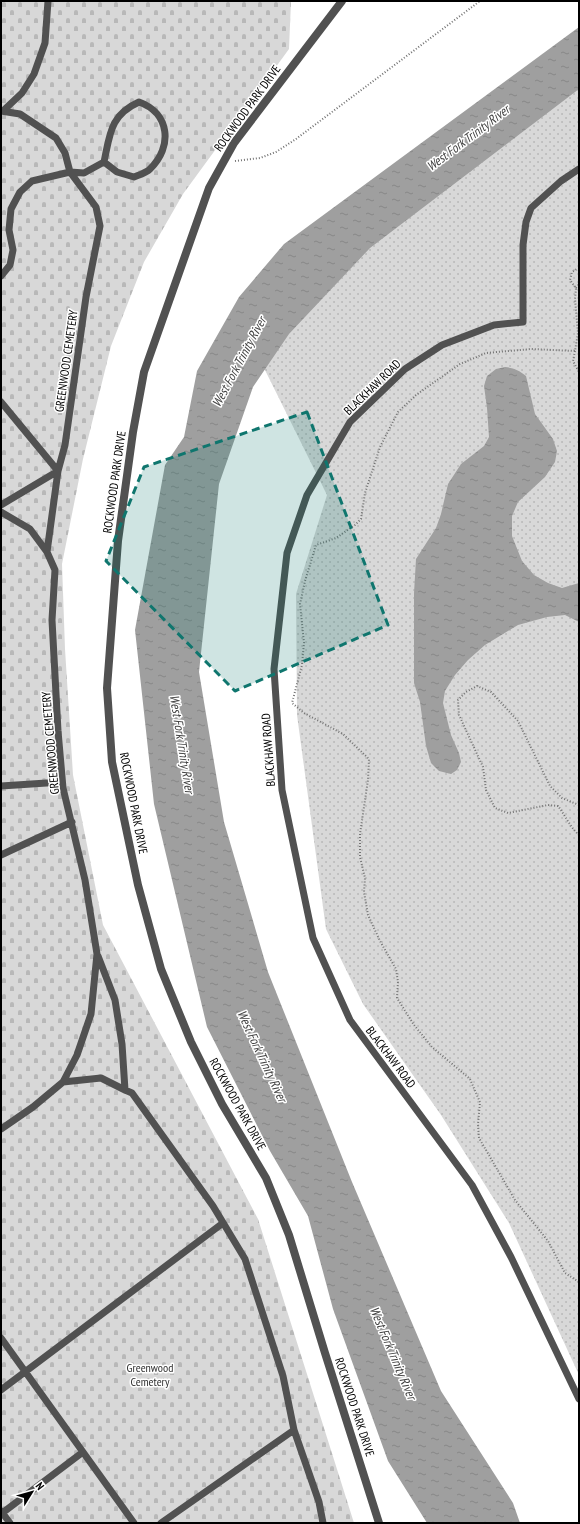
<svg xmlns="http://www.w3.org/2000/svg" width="580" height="1524" font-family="'PT Sans Narrow',sans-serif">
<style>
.grass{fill:url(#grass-dots)}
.cemetery{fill:url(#cemetery-stones)}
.water{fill:url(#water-ripples)}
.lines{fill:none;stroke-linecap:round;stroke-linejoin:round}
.path{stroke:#737373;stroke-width:2;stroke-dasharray:1 2;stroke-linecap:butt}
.service{stroke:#515151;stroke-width:7}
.minor{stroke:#515151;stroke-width:8}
.marked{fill:#0f766e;fill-opacity:0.2;stroke:#0f766e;stroke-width:3;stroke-dasharray:8 5;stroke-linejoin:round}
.labels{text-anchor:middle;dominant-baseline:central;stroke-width:3;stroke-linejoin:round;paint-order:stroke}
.street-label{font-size:12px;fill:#000;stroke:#fff}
.park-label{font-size:12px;fill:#2f2f2f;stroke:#fff}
.water-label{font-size:13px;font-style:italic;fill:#404040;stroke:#fff}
</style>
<defs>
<pattern id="grass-dots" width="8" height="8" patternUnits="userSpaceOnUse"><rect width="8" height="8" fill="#d8d8d8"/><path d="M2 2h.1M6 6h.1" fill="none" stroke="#b8b8b8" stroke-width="1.8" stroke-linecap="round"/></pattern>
<pattern id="cemetery-stones" width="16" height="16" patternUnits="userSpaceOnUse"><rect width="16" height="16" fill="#d8d8d8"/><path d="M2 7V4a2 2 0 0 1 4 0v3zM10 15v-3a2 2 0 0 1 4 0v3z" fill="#b8b8b8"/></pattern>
<pattern id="water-ripples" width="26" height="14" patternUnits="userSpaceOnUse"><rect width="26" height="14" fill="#9f9f9f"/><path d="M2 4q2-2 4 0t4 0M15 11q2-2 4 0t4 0" fill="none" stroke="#878787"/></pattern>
</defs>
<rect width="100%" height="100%" fill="#fff"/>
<path class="grass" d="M 579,83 L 579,1375 L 509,1223 L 441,1115 L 363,1004 L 326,929 L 297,715 L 296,594 L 327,495 L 262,364 L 316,283 Z"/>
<path class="cemetery" d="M 1,1 L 291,1 L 289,49 L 183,194 L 144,262 L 111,346 L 83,459 L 62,564 L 65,649 L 73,775 L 103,925 L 258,1219 L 354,1523 L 1,1523 Z"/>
<path class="water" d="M 579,27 L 579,89 L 370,248 L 289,334 L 253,387 L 219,484 L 199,672 L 224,822 L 268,972 L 352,1182 L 441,1391 L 513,1503 L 520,1523 L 427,1523 L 388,1461 L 333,1309 L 308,1216 L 270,1151 L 207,1027 L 154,804 L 135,630 L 165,465 L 184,437 L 197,371 L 239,297 L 284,244 Z
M 505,367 C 513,368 519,370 526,376 L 535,414 L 553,439 L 557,451 L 555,462 L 545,477 L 518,502 L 512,516 L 512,536 L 522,561 L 534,575 L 548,583 L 562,588 L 579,583 L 579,622 L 565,615 L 547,617 L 518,625 L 485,645 L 468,660 L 455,675 L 445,691 L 443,703 L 451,735 L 459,753 L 461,762 L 457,770 L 451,774 L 439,771 L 431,763 L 426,746 L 420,702 L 414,683 L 414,593 L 416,559 L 436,528 L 441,514 L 448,484 L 461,464 L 484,446 L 489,437 L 487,408 L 484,386 L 487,376 L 496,369 Z"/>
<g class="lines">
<path class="path" d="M 235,161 L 260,158 L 276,152 L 296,139 L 480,1
M 579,270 L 577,269 L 572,272 L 570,280 L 576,288 L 575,299 L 578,333 L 575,351 L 531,349 L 486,353 L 460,364 L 416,395 L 398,412 L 380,447 L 365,493 L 361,519 L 355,525 L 336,538 L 316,545 L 305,581 L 300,604 L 304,643 L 302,665 L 292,703 L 304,713 L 343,734 L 369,759 L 368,780 L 360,834 L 360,857 L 365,878 L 364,892 L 368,915 L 380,941 L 396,969 L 398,982 L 397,998 L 414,1025 L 432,1047 L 470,1079 L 480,1102 L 478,1124 L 479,1138 L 515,1200 L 548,1241 L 565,1273 L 579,1282
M 576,288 L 579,284
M 575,351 L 573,361 L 579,372
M 579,805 L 562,798 L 550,786 L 518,721 L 491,692 L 477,686 L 466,692 L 458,700 L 459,715 L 483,767 L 486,790 L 495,808 L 508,813 L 548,805 L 558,806 C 565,815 570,827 579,835"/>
<path class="service" d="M 4,110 L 22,93 L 34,74 L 45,43 L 48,1
M 1,111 L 20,114 L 56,138 L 65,153 L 70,172 L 96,207 L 100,226 L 86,297 L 65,445 L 58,471 L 1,505
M 579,169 L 561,181 L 531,208 L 526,222 L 523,245 L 523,322 L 494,325 L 442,345 L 405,369 L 350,422 L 307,495 L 287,553 L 274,669 L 282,790 L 313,938 L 350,1020 L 472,1185 L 511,1257 L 579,1399
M 1,276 L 10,265 L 13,250 L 9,230 L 11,209 L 20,192 L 32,181 L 70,172 L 84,173 L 104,162 L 117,172 L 134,177 C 139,175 146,173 150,169 C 173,147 170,113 139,102 C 110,115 110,134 104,162
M 1,402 L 58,471 L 47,552
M 1,512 L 30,529 L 47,552 L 55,570 L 52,620 L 58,731 L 63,788 L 85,880 L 97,954 L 91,1014 L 77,1055 L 63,1082 L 33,1107 L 1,1129
M 1,786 L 62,782
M 1,855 L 72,822
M 98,956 L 115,1000 L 122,1044 L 125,1090 L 132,1093 L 213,1206 L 245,1259 L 283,1376 L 294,1430 L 319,1502 L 323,1523
M 63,1082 L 101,1078 L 125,1090
M 1,1338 L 134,1523
M 1,1390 L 223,1223
M 1,1511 L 10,1523
M 1,1514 L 83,1452
M 161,1523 L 294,1430"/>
<path class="minor" d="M 342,1 L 234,143 L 209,188 L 144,372 L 133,432 L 118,541 L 107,688 L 112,762 L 138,885 L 161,969 L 191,1042 L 222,1104 L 266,1178 L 289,1235 L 325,1353 L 379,1523"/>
</g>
<path class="marked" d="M 307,412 L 388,625 L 235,691 L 106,561 L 144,467 Z"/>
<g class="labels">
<g class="street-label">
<text transform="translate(247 108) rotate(-54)">ROCKWOOD PARK DRIVE</text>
<text transform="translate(66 361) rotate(-82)">GREENWOOD CEMETERY</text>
<text transform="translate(372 387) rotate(-44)">BLACKHAW ROAD</text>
<text transform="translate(114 482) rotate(-82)">ROCKWOOD PARK DRIVE</text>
<text transform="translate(50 743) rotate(-95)">GREENWOOD CEMETERY</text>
<text transform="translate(268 750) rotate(-94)">BLACKHAW ROAD</text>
<text transform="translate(134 803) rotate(79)">ROCKWOOD PARK DRIVE</text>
<text transform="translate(391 1057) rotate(53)">BLACKHAW ROAD</text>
<text transform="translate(238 1104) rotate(61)">ROCKWOOD PARK DRIVE</text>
<text transform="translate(355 1407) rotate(72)">ROCKWOOD PARK DRIVE</text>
</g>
<g class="park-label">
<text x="150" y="1367">Greenwood<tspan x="150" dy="14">Cemetery</tspan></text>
</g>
<g class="water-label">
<text transform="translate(468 138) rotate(-37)">West Fork Trinity River</text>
<text transform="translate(239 362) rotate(-62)">West Fork Trinity River</text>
<text transform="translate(182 744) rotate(81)">West Fork Trinity River</text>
<text transform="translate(262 1056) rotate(65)">West Fork Trinity River</text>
<text transform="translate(393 1353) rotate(67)">West Fork Trinity River</text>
</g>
</g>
<rect width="580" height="1524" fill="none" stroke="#000000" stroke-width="4"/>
<g transform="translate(32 1492) rotate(53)" stroke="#ffffff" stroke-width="3" paint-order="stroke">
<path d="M0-3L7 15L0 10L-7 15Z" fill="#000000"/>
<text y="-6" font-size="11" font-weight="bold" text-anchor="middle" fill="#000000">N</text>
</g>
</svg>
